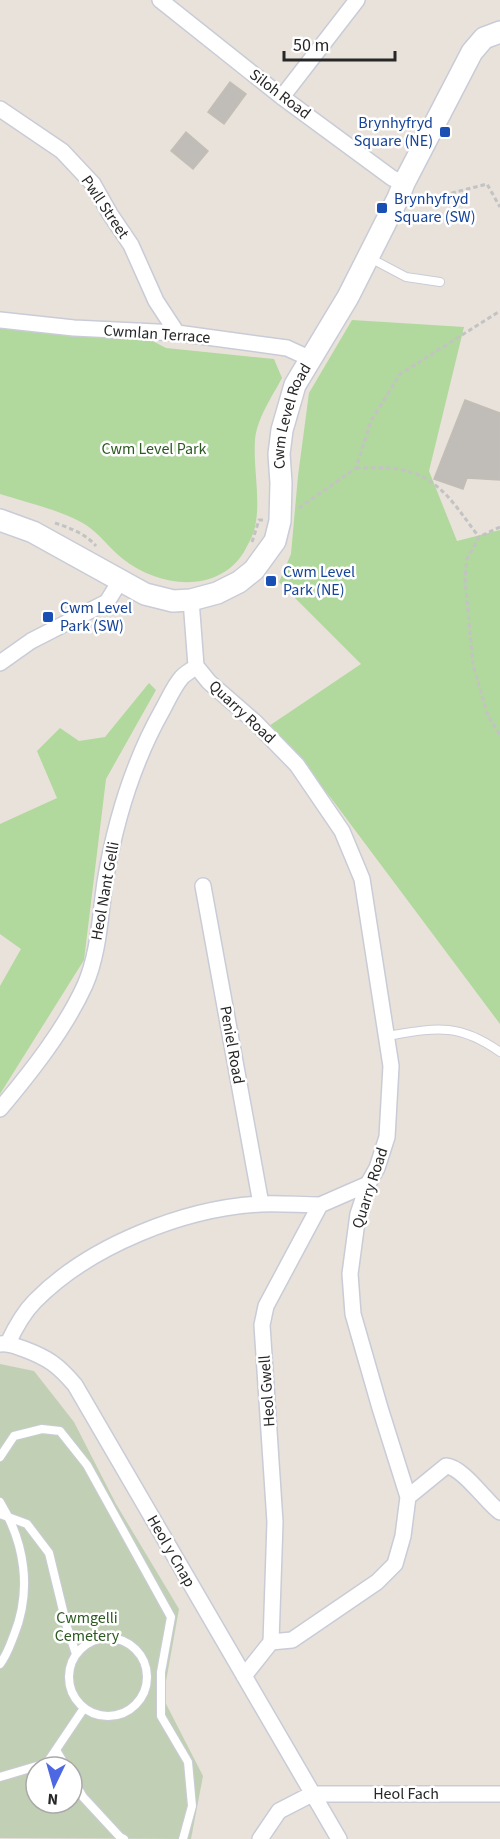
<svg xmlns="http://www.w3.org/2000/svg" width="500" height="1839" font-family="'Source Sans 3',sans-serif">
<style>
.green{fill:#b1d89d}
.cemetery{fill:#c1d0b4;fill-rule:evenodd}
.building{fill:#c0bcb7;stroke:#c3beb5;stroke-width:1.5}
.lines{fill:none;stroke-linecap:round;stroke-linejoin:round}
.lane-casing{stroke:#c9ccd7;stroke-width:10}
.street-casing{stroke:#c9ccd7;stroke-width:18}
.secondary-casing{stroke:#c9ccd7;stroke-width:24}
.path{stroke:#c3c3c3;stroke-width:3;stroke-dasharray:4.5 3;stroke-linecap:butt}
.lane{stroke:#fff;stroke-width:8}
.street{stroke:#fff;stroke-width:15}
.secondary{stroke:#fff;stroke-width:21}
.transit-dot{fill:#1a4fb4;stroke:#fff;stroke-width:2}
.labels{text-anchor:middle;dominant-baseline:central;stroke-width:5;stroke-linejoin:round;paint-order:stroke}
.street-label{font-size:16px;fill:#272727;stroke:#fff}
.transit-label{font-size:16px;fill:#164399;stroke:#fff;text-anchor:start}
.park-label{font-size:16px;fill:#2d5a22;stroke:#fff}
</style>
<rect width="100%" height="100%" fill="#e8e2da"/>
<path class="green" d="M 352,320 L 464,327 L 429,471 L 457,541 L 500,530 L 500,1024 L 331,798 L 269,726 L 361,664 L 279,582 L 291,554 L 298,476 L 309,393 Z
M 0,324 L 147,338 L 166,348 L 274,359 L 282,378 C 272,397 257,418 255,440 C 253,469 261,499 255,527 C 253,536 248,544 244,552 C 217,595 158,587 123,559 C 110,549 100,534 86,525 C 64,511 25,502 0,494 Z
M 149,683 L 156,690 L 106,779 L 84,960 L 0,1094 L 0,986 L 21,949 L 0,934 L 0,824 L 57,798 L 37,751 L 60,728 L 79,741 L 105,737 Z"/>
<path class="cemetery" d="M 0,1364 L 34,1371 L 74,1422 L 116,1504 L 179,1609 L 163,1698 L 203,1776 L 191,1839 L 0,1838 ZM 36,1767 L 72,1767 L 72,1803 L 36,1803 Z"/>
<path class="building" d="M 230,82 L 246,94 L 224,124 L 208,112 Z
M 186,132 L 208,151 L 193,169 L 171,151 Z
M 465,400 L 500,413 L 500,480 L 467,478 L 463,489 L 434,479 Z"/>
<g class="lines">
<defs>
<path id="lane" d="M 370,258 L 406,277 L 440,282
M 387,1036 C 435,1028 458,1022 500,1052
M 0,1457 L 14,1436 L 42,1429 L 60,1431 L 87,1465 L 171,1617 L 161,1672 L 161,1716 L 188,1762 L 192,1806 L 183,1839
M 0,1502 C 25,1543 32,1590 14,1635 C 10,1645 7,1655 0,1664
M 0,1514 L 27,1524 L 49,1553 L 67,1627 L 76,1654
M69 1677a39 39 0 1 1 78 0a39 39 0 1 1-78 0Z
M 56,1750 L 66,1767
M 0,1777 L 47,1763 L 84,1708
M 72,1778 L 83,1797 L 120,1837 L 124,1839"/>
<path id="street" d="M 160,0 L 282,97 L 392,178 L 404,183
M 282,97 L 357,0
M 0,109 L 62,151 L 93,184 L 110,214 L 131,245 L 156,301 L 177,333
M 0,320 L 74,328 L 177,333 L 287,348 L 311,359
M 191,600 L 196,666 L 209,682 L 255,722 L 297,765 L 342,831 L 362,879 L 391,1066 L 387,1137 L 377,1168 L 368,1184 L 358,1214 L 350,1274 L 353,1314 L 380,1408 L 408,1497 L 403,1536 L 395,1564 L 377,1582 L 292,1640 L 271,1642 L 244,1676
M 0,663 L 31,641 L 107,602 L 120,581
M 203,886 L 261,1204
M 0,1109 C 31,1072 65,1029 85,985 C 99,953 100,916 105,882 C 115,822 133,762 163,709 C 169,698 174,686 182,677 C 186,673 192,670 196,666
M 8,1343 C 15,1328 23,1313 35,1301 C 89,1246 184,1208 261,1204 C 280,1203 301,1205 320,1205
M 0,1344 C 9,1343 15,1346 24,1349 C 48,1358 58,1365 75,1385 L 339,1839
M 408,1497 L 446,1466 C 463,1467 486,1502 500,1512
M 271,1642 L 275,1522 L 262,1325 L 266,1306 L 320,1205 L 368,1184
M 260,1839 L 279,1811 L 312,1794 L 500,1794"/>
<g id="secondary">
<path id="s1" d="M 0,520 L 33,532 L 145,594 L 173,601 L 191,600 L 217,593 L 239,582 L 254,570 L 275,541 L 280,521 L 281,483 L 279,454 L 282,430 L 295,385 L 348,297 L 398,198 L 404,183 L 472,52 L 484,38 L 500,32"/>
</g>
</defs>
<use href="#lane" class="lane-casing"/>
<use href="#street" class="street-casing"/>
<use href="#secondary" class="secondary-casing"/>
<path class="path" d="M 415,200 L 421,201 L 487,184 L 500,207
M 356,468 C 369,468 385,467 398,469 C 440,476 455,506 479,537
M 299,508 L 356,468 L 371,421 L 400,374 L 500,311
M 55,523 C 70,528 86,534 96,546
M 500,527 L 479,537 L 467,559 L 465,578 L 473,665 L 488,716 L 500,735
M 252,542 L 259,520 L 263,520"/>
<use href="#lane" class="lane"/>
<use href="#street" class="street"/>
<use href="#secondary" class="secondary"/>
</g>
<g class="transit-dot">
<rect x="439" y="126" width="12" height="12" rx="3"/>
<rect x="376" y="202" width="12" height="12" rx="3"/>
<rect x="265" y="575" width="12" height="12" rx="3"/>
<rect x="42" y="611" width="12" height="12" rx="3"/>
</g>
<g class="labels">
<g class="street-label">
<text transform="translate(280 94) rotate(37)">Siloh Road</text>
<text transform="translate(105 207) rotate(56)">Pwll Street</text>
<text transform="translate(157 334) rotate(4)">Cwmlan Terrace</text>
<text stroke="none"><textPath href="#s1" startOffset="444">Cwm Level Road</textPath></text>
<text transform="translate(242 712) rotate(43)">Quarry Road</text>
<text transform="translate(105 891) rotate(-80)">Heol Nant Gelli</text>
<text transform="translate(232 1045) rotate(80)">Peniel Road</text>
<text transform="translate(370 1188) rotate(-72)">Quarry Road</text>
<text transform="translate(267 1391) rotate(-94)">Heol Gwell</text>
<text transform="translate(171 1551) rotate(60)">Heol y Cnap</text>
<text x="406" y="1794">Heol Fach</text>
</g>
<g class="transit-label">
<text x="433" y="123" text-anchor="end">Brynhyfryd<tspan x="433" dy="18">Square (NE)</tspan></text>
<text x="394" y="199">Brynhyfryd<tspan x="394" dy="18">Square (SW)</tspan></text>
<text x="283" y="572">Cwm Level<tspan x="283" dy="18">Park (NE)</tspan></text>
<text x="60" y="608">Cwm Level<tspan x="60" dy="18">Park (SW)</tspan></text>
</g>
<g class="park-label">
<text x="154" y="449">Cwm Level Park</text>
<text x="87" y="1618">Cwmgelli<tspan x="87" dy="18">Cemetery</tspan></text>
</g>
</g>
<g transform="translate(54 1785) rotate(185)"><circle r="28" fill="#ffffff" stroke="#a9a9a9" stroke-width="1.5"/>
<path d="M0-4.5L10 22L0 15L-10 22Z" fill="#4d68e2"/>
<text y="-9" font-size="16" font-weight="bold" text-anchor="middle" fill="#272727">N</text>
</g>
<path d="M284 51v9h111v-9" fill="none" stroke="#272727" stroke-width="3"/>
<text x="293" y="51" font-size="18" fill="#272727" stroke="#ffffff" stroke-width="4.5" paint-order="stroke">50 m</text>
</svg>
